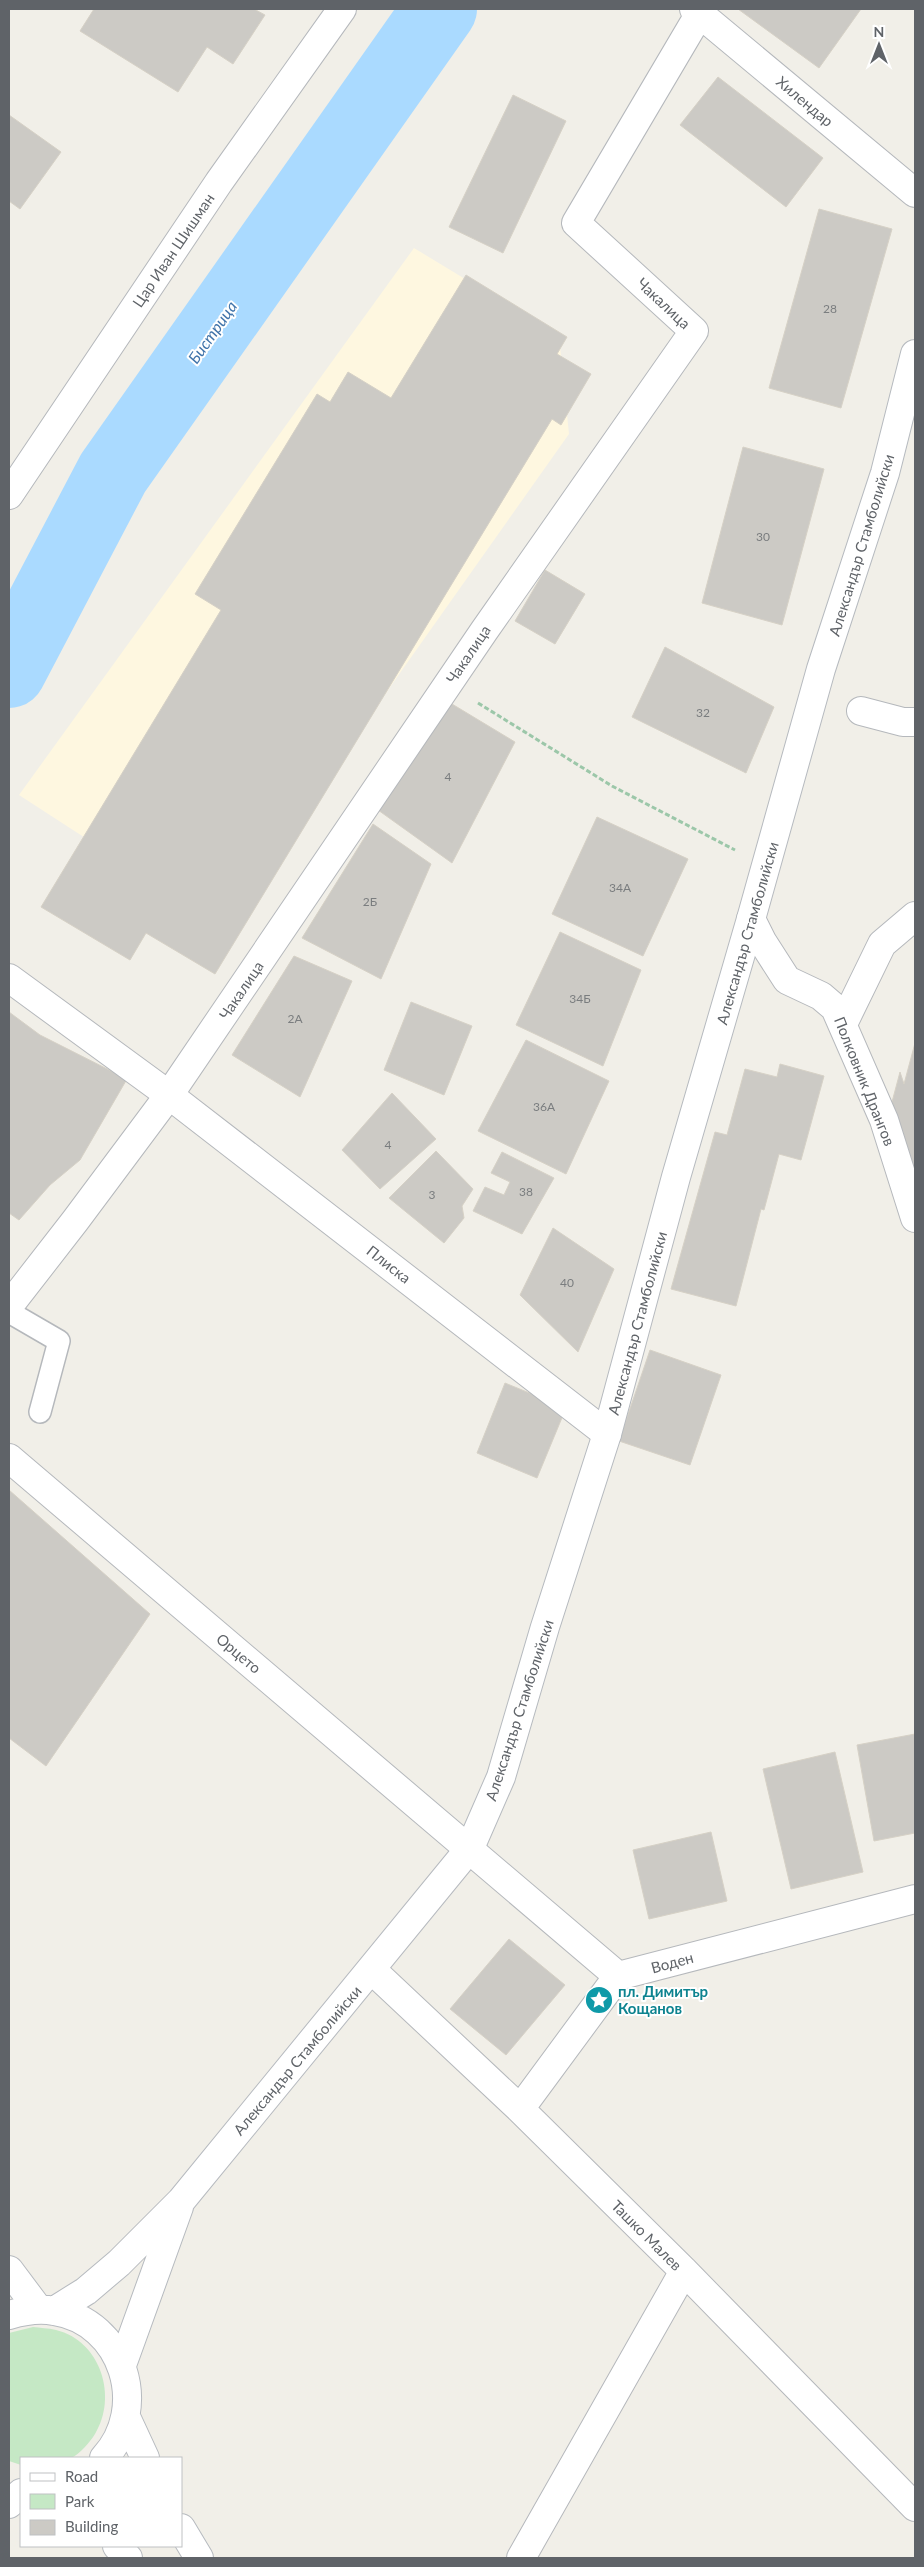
<svg xmlns="http://www.w3.org/2000/svg" width="924" height="2567" font-family="Lato,sans-serif">
<style>
.commercial{fill:#fef7e0}
.green{fill:#c5e8c5}
.lines{fill:none;stroke-linecap:round;stroke-linejoin:round}
.river{stroke:#aadaff;stroke-width:74}
.building{fill:#cccac5;stroke:#d6d1c6}
.lane-casing{stroke:#b5b8bc;stroke-width:24}
.street-casing{stroke:#b5b8bc;stroke-width:30}
.secondary-casing{stroke:#b6babf;stroke-width:30}
.path{stroke:#9cc7a9;stroke-width:3;stroke-dasharray:5 2.5;stroke-linecap:butt}
.lane{stroke:#fff;stroke-width:21}
.street{stroke:#fff;stroke-width:28}
.secondary{stroke:#fff;stroke-width:28}
.labels{text-anchor:middle;dominant-baseline:central;stroke-width:4;stroke-linejoin:round;paint-order:stroke}
.number-label{font-size:12px;fill:#7a7d7f}
.street-label{font-size:15px;fill:#5f6368;stroke:#fff}
.culture-label{font-size:15px;font-weight:bold;fill:#0d838f;stroke:#fff;text-anchor:start}
.water-label{font-size:16px;font-style:italic;fill:#4174aa;stroke:#fff}
</style>
<rect width="100%" height="100%" fill="#f1efe8"/>
<path class="commercial" d="M 414,248 L 559,336 L 569,434 L 221,926 L 19,795 Z"/>
<path class="green" d="M 33,2327 C 40,2328 48,2328 56,2330 C 101,2341 118,2397 95,2434 C 90,2442 80,2454 71,2458 C 60,2462 34,2458 21,2458 L 21,2465 L 9,2461 L 9,2333 Z"/>
<g class="lines">
<path class="river" d="M 9,671 L 113,473 L 440,9"/>
</g>
<path class="building" d="M 94,9 L 254,9 L 265,15 L 233,64 L 207,47 L 178,92 L 80,31 Z
M 738,9 L 861,9 L 819,68 Z
M 718,77 L 823,158 L 786,207 L 680,125 Z
M 513,95 L 566,121 L 503,253 L 449,227 Z
M 9,115 L 61,152 L 20,209 L 9,201 Z
M 819,209 L 892,229 L 841,408 L 769,388 Z
M 466,275 L 567,337 L 557,354 L 591,374 L 561,425 L 552,419 L 215,974 L 146,933 L 130,960 L 41,907 L 221,610 L 195,594 L 317,394 L 330,402 L 348,372 L 391,398 Z
M 743,447 L 824,469 L 782,625 L 702,603 Z
M 545,570 L 585,594 L 555,644 L 515,621 Z
M 665,647 L 774,707 L 746,773 L 632,717 Z
M 447,701 L 515,742 L 452,863 L 378,810 Z
M 597,817 L 688,859 L 643,956 L 552,914 Z
M 373,824 L 431,864 L 381,979 L 302,938 Z
M 560,932 L 641,970 L 603,1066 L 516,1025 Z
M 294,956 L 352,981 L 300,1097 L 232,1055 Z
M 411,1002 L 472,1026 L 444,1095 L 384,1070 Z
M 9,1012 L 40,1035 L 127,1079 L 80,1160 L 50,1185 L 19,1220 L 9,1213 Z
M 526,1040 L 609,1081 L 566,1174 L 478,1131 Z
M 915,1043 L 915,1187 L 892,1102 L 900,1072 L 904,1084 Z
M 780,1064 L 824,1076 L 801,1160 L 779,1154 L 764,1210 L 761,1209 L 736,1306 L 671,1289 L 715,1132 L 727,1135 L 745,1069 L 777,1077 Z
M 392,1093 L 436,1139 L 380,1189 L 342,1150 Z
M 436,1151 L 473,1189 L 462,1206 L 464,1218 L 444,1243 L 389,1198 Z
M 502,1152 L 554,1178 L 522,1234 L 473,1211 L 485,1187 L 504,1195 L 510,1182 L 491,1173 Z
M 553,1228 L 614,1269 L 578,1352 L 520,1295 Z
M 650,1350 L 721,1375 L 690,1465 L 619,1441 Z
M 505,1383 L 566,1408 L 537,1478 L 477,1453 Z
M 9,1490 L 150,1614 L 46,1766 L 9,1738 Z
M 915,1734 L 915,1833 L 874,1841 L 857,1745 Z
M 835,1752 L 863,1872 L 791,1889 L 763,1769 Z
M 711,1832 L 727,1901 L 649,1919 L 633,1850 Z
M 509,1939 L 565,1985 L 506,2055 L 450,2009 Z"/>
<g class="lines">
<defs>
<path id="lane" d="M 9,1312 L 59,1341 L 40,1412"/>
<path id="street" d="M 694,9 L 915,193
M 9,495 L 219,182 L 342,9
M 861,711 L 903,722 L 915,722
M 751,919 L 762,941 L 787,980 L 821,996 L 835,1008 L 884,1120 L 915,1218
M 9,978 L 169,1095 L 607,1434
M 843,1024 L 882,944 L 915,916
M 9,1306 L 75,1221 L 169,1095 L 484,631 L 694,331 L 576,223 L 700,13
M 9,1458 L 618,1976
M 372,1970 L 520,2109 L 684,2271 L 915,2507
M 618,1976 L 915,1899
M 520,2109 L 618,1976
M 521,2558 L 684,2271"/>
<path id="secondary" d="M 9,2270 L 39,2310
M 54,2311 L 86,2291 L 119,2263 L 181,2201 L 470,1848 L 501,1777 L 545,1627 L 607,1434 L 676,1177 L 751,919 L 821,669 L 885,473 L 915,354
M 9,2315 C 23,2311 39,2308 54,2311 C 124,2322 150,2408 104,2458
M 122,2365 L 179,2207
M 126,2417 L 145,2458
M 9,2504 L 21,2493
M 181,2528 L 199,2558
M 117,2546 L 128,2558"/>
</defs>
<use href="#lane" class="lane-casing"/>
<use href="#street" class="street-casing"/>
<use href="#secondary" class="secondary-casing"/>
<path class="path" d="M 478,703 L 612,786 L 735,850"/>
<use href="#lane" class="lane"/>
<use href="#street" class="street"/>
<use href="#secondary" class="secondary"/>
</g>
<defs>
<symbol id="sight-disc" viewBox="-11 -11 22 22"><circle r="9.5" fill="#0f9aa8" stroke="#fff"/><path d="M0-6L1.8-2.2L6-1.7L2.9 1.2L3.7 5.4L0 3.3L-3.7 5.4L-2.9 1.2L-6-1.7L-1.8-2.2Z" fill="#fff"/></symbol>
</defs>
<g fill-rule="evenodd">
<use href="#sight-disc" x="583" y="1984" width="32" height="32"/>
</g>
<g class="labels">
<g class="number-label">
<text x="830" y="308">28</text>
<text x="763" y="536">30</text>
<text x="703" y="712">32</text>
<text x="448" y="776">4</text>
<text x="620" y="887">34А</text>
<text x="370" y="901">2Б</text>
<text x="580" y="998">34Б</text>
<text x="295" y="1018">2А</text>
<text x="544" y="1106">36А</text>
<text x="388" y="1144">4</text>
<text x="526" y="1191">38</text>
<text x="432" y="1194">3</text>
<text x="567" y="1282">40</text>
</g>
<g class="street-label">
<text transform="translate(805 101) rotate(40)">Хилендар</text>
<text transform="translate(173 250) rotate(-56)">Цар Иван Шишман</text>
<text transform="translate(664 303) rotate(43)">Чакалица</text>
<text transform="translate(861 545) rotate(-73)">Александър Стамболийски</text>
<text transform="translate(468 654) rotate(-56)">Чакалица</text>
<text transform="translate(747 933) rotate(-74)">Александър Стамболийски</text>
<text transform="translate(241 990) rotate(-56)">Чакалица</text>
<text transform="translate(865 1081) rotate(68)">Полковник Дрангов</text>
<text transform="translate(389 1264) rotate(38)">Плиска</text>
<text transform="translate(637 1323) rotate(-75)">Александър Стамболийски</text>
<text transform="translate(239 1653) rotate(40)">Орцето</text>
<text transform="translate(519 1710) rotate(-72)">Александър Стамболийски</text>
<text transform="translate(672 1962) rotate(-15)">Воден</text>
<text transform="translate(297 2060) rotate(-50)">Александър Стамболийски</text>
<text transform="translate(647 2235) rotate(45)">Ташко Малев</text>
</g>
<g class="culture-label">
<text x="618" y="1991">пл. Димитър<tspan x="618" dy="17">Кощанов</tspan></text>
</g>
<g class="water-label">
<text transform="translate(212 332) rotate(-55)">Бистрица</text>
</g>
</g>
<rect width="924" height="2567" fill="none" stroke="#5f6368" stroke-width="20"/>
<rect x="20" y="2457" width="162" height="90" fill="#ffffff" stroke="#bfc1c3"/>
<rect x="30" y="2473" width="25" height="8" fill="#ffffff" stroke="#bfc1c3"/>
<text x="65" y="2482" font-size="15" fill="#5f6368">Road</text>
<rect x="30" y="2494" width="25" height="15" fill="#c5e8c5" stroke="#bfc1c3"/>
<text x="65" y="2507" font-size="15" fill="#5f6368">Park</text>
<rect x="30" y="2520" width="25" height="15" fill="#cccac5" stroke="#bfc1c3"/>
<text x="65" y="2532" font-size="15" fill="#5f6368">Building</text>
<g transform="translate(879 45)" stroke="#ffffff" stroke-width="4" paint-order="stroke">
<path d="M0-4L9 19L0 12L-9 19Z" fill="#5f6368"/>
<text y="-8" font-size="14" font-weight="bold" text-anchor="middle" fill="#5f6368">N</text>
</g>
</svg>
